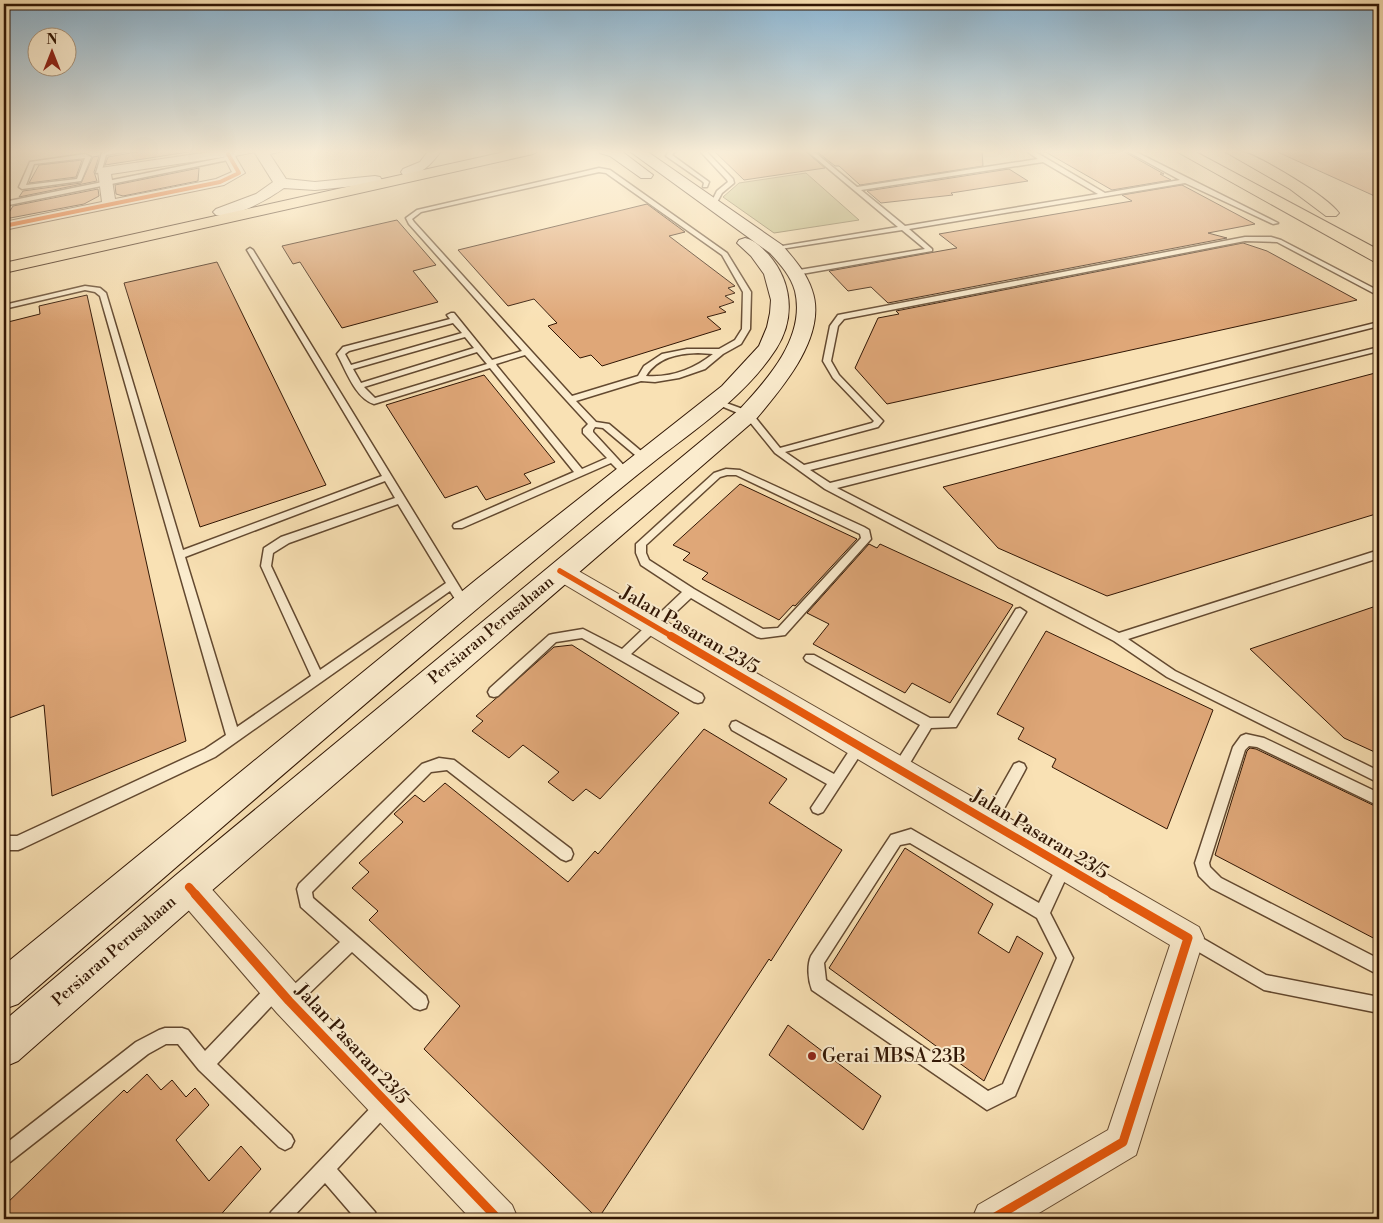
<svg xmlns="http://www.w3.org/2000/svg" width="1383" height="1223" font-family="'Libre Bodoni',serif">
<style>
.green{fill:#c4c188;stroke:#7a6c46}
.building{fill:#dfa778;stroke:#311604}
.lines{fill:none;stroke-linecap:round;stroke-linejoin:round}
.service-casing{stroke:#634930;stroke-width:3}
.minor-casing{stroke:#634930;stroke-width:2}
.tertiary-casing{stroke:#634930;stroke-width:2}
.secondary-casing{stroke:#311604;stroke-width:2}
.primary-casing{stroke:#311604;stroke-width:2}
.service{fill:#fbecce;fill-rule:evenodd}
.minor{fill:#fbecce;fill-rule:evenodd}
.tertiary{fill:#fbecce;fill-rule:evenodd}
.secondary{fill:#fbecce;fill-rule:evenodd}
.primary{fill:#f9e1b4;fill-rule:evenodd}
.cycleway-far3-casing{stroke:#fbecce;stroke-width:5.5}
.cycleway-far2-casing{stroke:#fbecce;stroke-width:9}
.cycleway-far1-casing{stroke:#fbecce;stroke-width:11}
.cycleway-casing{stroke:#fbecce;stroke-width:12}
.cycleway-far3{stroke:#e8590c;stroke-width:4}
.cycleway-far2{stroke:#e8590c;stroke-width:5.5}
.cycleway-far1{stroke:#e8590c;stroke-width:8}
.cycleway{stroke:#e8590c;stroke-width:9}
.poi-dot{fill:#8f2418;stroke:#fbecce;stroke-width:2}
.labels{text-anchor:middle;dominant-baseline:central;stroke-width:4;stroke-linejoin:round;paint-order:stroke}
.street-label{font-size:16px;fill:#311604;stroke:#fbecce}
.near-street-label{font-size:19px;fill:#311604;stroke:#fbecce}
.near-poi-label{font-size:19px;fill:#311604;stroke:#fbecce;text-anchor:start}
</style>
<rect width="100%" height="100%" fill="#f9e1b4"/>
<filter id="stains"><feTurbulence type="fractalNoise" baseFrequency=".004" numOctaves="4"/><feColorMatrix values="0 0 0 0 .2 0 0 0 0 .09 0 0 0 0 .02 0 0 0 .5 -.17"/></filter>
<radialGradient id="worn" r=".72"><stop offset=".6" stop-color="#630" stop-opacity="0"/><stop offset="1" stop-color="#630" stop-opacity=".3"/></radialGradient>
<path class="green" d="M 806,173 L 859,220 L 774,233 L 723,197 L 739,183 Z"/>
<path class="building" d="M 148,150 L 201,150 L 105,165 L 108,157 Z
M 713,150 L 804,150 L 825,168 L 744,180 Z
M 815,150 L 982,150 L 983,166 L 860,185 L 839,166 L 835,166 Z
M 1042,150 L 1121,150 L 1164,174 L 1160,174 L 1171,180 L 1112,190 Z
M 1273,150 L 1379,150 L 1379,198 Z
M 99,156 L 94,172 L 97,181 L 19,197 L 23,191 L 81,183 L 93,157 Z
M 82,160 L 76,177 L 29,183 L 39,165 Z
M 199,168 L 198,181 L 123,196 L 116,194 L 115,185 Z
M 1009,169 L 1028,181 L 951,193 L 953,195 L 881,203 L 867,191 Z
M 1182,185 L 1255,224 L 1208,233 L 1227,238 L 888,303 L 871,287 L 848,291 L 829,271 L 957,248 L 939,234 L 1132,201 L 1122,195 Z
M 98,189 L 99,196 L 84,204 L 5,219 L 13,206 Z
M 647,204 L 685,232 L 669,236 L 735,286 L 728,288 L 735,293 L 725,296 L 734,302 L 719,307 L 726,312 L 707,317 L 721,329 L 602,366 L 591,355 L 580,358 L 548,326 L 557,323 L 534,299 L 508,306 L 458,250 Z
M 397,220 L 436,265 L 413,271 L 438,302 L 342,328 L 300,262 L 293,264 L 282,246 Z
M 1243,243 L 1267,251 L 1357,300 L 887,404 L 855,368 L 878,318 L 899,314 L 896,311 Z
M 217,262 L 326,485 L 200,527 L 124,283 Z
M 87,295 L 186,741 L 52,796 L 44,705 L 4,720 L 4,323 L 40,314 L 39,306 Z
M 1379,372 L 1379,513 L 1107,596 L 998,548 L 943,487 Z
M 484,375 L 555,462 L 524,474 L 531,483 L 486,500 L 477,486 L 445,498 L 386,405 Z
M 740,484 L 857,539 L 795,606 L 793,605 L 779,620 L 702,579 L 708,573 L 683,560 L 690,553 L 673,545 Z
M 869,544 L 877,548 L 880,544 L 1013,605 L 950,703 L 912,683 L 905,693 L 813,644 L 829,624 L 807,613 Z
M 1379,605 L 1379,754 L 1344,738 L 1250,649 Z
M 1046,631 L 1213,710 L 1167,829 L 1052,767 L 1056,759 L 1018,739 L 1024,728 L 997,714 Z
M 572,645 L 679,713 L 600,799 L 586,789 L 573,801 L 548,782 L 559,772 L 523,745 L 509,758 L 472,731 L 483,721 L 476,716 L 554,647 Z
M 704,729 L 787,779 L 769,803 L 842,850 L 771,961 L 769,959 L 598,1219 L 424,1049 L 460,1006 L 369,920 L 378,911 L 352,888 L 369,872 L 359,863 L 403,822 L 394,814 L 415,795 L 424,802 L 445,783 L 568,882 L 595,851 L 598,854 Z
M 1250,748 L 1256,749 L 1379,808 L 1379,941 L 1215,855 L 1247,751 Z
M 905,848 L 993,904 L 978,933 L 1009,953 L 1017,936 L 1043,953 L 984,1081 L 829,968 Z
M 788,1025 L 881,1096 L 863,1130 L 769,1055 Z
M 147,1074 L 161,1090 L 172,1080 L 186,1097 L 195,1088 L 209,1105 L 176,1140 L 209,1181 L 241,1146 L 261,1169 L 217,1219 L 4,1219 L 4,1206 L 124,1090 L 127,1093 Z"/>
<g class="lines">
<defs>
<path id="service" d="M 116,150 L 132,150 L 106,155 L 102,170 L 107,171 L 96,173 L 102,153 Z
M 670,150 L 676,150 L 672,155 L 709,182 L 707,187 L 703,187 L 704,183 L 702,181 L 666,156 Z
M 699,150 L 705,150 L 733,179 L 734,183 L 722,193 L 715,206 L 710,205 L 717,191 L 728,182 L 727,180 Z
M 806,150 L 812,150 L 857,187 L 1038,159 L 1025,150 L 1032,150 L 1105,193 L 1180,180 L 1125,150 L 1132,150 L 1278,223 L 1273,224 L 1185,183 L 909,229 L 932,249 L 932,251 L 796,275 L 793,275 L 793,271 L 925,249 L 902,230 L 774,250 L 773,249 L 776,247 L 898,227 ZM 1043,162 L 1098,194 L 905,226 L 861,190 Z
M 85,154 L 91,157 L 81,181 L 22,189 L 19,187 L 30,162 ZM 85,158 L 77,179 L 26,185 L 34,164 Z
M 231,156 L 233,159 L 4,206 L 4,202 Z
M 599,168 L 610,170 L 727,253 L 751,292 L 750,329 L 741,344 L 723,354 L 705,369 L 679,378 L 655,382 L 641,381 L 576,401 L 596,422 L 609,424 L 647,456 L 647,460 L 641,460 L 603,428 L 595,427 L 593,430 L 593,432 L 629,471 L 629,475 L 623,475 L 611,463 L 462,528 L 454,528 L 453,526 L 454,524 L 574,472 L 490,368 L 374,404 C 355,398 346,370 337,354 L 343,347 L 450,319 L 447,315 L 451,313 L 454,313 L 492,360 L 522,351 L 409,224 L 406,218 L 417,210 ZM 599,172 L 606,173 L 722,255 L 743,292 L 742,329 L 735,340 L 719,349 L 687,349 L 662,354 L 644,366 L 638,376 L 572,396 L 414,222 L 412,219 L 421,212 ZM 453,323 L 462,333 L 351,365 L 345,354 L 349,351 ZM 465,337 L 474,348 L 361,383 L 353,369 ZM 477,352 L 487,364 L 375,398 L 364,387 ZM 698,353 L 713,354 C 694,369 671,378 646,376 C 658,357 677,354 698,353 ZM 525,355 L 588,424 L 583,429 L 583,433 L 607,458 L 582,469 L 497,366 L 496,364 Z
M 1245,237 L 1271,237 L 1281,240 L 1379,291 L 1379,296 L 1277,242 L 1245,241 L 844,319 L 838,326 L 831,361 L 839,375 L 883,421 L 878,427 L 785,452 L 804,465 L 1379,322 L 1379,326 L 810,470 L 830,483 L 1379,347 L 1379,351 L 837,488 L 1119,633 L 1379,550 L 1379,558 L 1128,639 L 1175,671 L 1379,771 L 1379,783 L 1167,677 L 1114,641 L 825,489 L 775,453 L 745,416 L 714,403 L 718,400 L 751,412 L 780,448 L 872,423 L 874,421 L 833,378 L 823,361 L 830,326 L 838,315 Z
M 250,248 L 253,250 L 470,604 L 464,608 L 460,607 L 450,591 L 215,757 L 23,848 L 18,850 L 4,850 L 4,836 L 17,836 L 205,749 L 226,735 L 100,296 L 95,292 L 85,290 L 4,309 L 4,305 L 85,286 L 100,288 L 106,293 L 183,550 L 382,476 L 247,250 ZM 385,481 L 395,498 L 281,537 L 264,548 L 261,566 L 311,676 L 237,727 L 185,557 ZM 398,504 L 446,583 L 320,670 L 271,566 L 273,553 L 289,543 Z
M 726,469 L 740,470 L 864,527 L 869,530 L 871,539 L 785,635 L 761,638 L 757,637 L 691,598 L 631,654 L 702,694 L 704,698 L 702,702 L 698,703 L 694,702 L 582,638 L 556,642 L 498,696 L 494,697 L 490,696 L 488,692 L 490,688 L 549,635 L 553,634 L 583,629 L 622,649 L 682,592 L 641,565 L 636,553 L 636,544 L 714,473 ZM 727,475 L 736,475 L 860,534 L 861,538 L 778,628 L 763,629 L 694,589 L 649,560 L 646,553 L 646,545 L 720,477 Z
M 1020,608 L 1026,612 L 956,727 L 931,728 L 904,773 L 899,775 L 894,773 L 892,769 L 920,725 L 806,661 L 804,658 L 806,655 L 814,655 L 930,718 L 949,718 L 1016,609 Z
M 736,721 L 834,774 L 855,742 L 860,740 L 865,742 L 866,746 L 823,812 L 818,814 L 813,812 L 811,808 L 827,784 L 732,730 L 730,726 L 732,722 Z
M 1246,734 L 1264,738 L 1379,793 L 1379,806 L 1257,747 L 1249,746 L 1245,750 L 1209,863 L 1210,867 L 1221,878 L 1379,959 L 1379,975 L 1211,888 L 1199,876 L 1195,863 L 1233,747 L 1241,736 Z
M 439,758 L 454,760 L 571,849 L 573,854 L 571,859 L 566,861 L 561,859 L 447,770 L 431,772 L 312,892 L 313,898 L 426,996 L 428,1002 L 426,1008 L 420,1010 L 414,1008 L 352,952 L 296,1006 L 290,1008 L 284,1006 L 282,1000 L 284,994 L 340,942 L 301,907 L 297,889 L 299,884 L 422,764 Z
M 1019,762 L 1024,764 L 1026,768 L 1024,772 L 994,827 L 989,828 L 984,827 L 982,822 L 984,817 L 1014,764 Z
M 911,829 L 1039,903 L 1059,862 L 1064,860 L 1069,862 L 1071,867 L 1050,913 L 1073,958 L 1015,1096 L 987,1110 L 812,990 C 808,980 807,965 811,956 L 891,835 ZM 910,843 L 1037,918 L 1057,958 L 1003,1084 L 988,1091 L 826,980 L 824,963 L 900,845 Z
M 1190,931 L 1266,975 L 1379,997 L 1379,1013 L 1264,990 L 1185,944 L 1182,939 L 1185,934 Z
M 275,982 L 281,984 L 283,990 L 281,996 L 217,1064 L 291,1135 L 294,1141 L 291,1147 L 285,1150 L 279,1147 L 199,1070 L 178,1044 L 166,1044 L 148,1054 L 10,1162 L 4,1165 L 4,1145 L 136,1042 L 159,1030 L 165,1028 L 182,1028 L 188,1030 L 205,1051 L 269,984 Z
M 384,1097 L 390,1100 L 393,1106 L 390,1112 L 337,1169 L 375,1212 L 377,1219 L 356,1219 L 325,1183 L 291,1219 L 269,1219 L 271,1212 L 378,1100 Z"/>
<path id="minor" d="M 223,150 L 281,150 L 279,152 L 261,156 L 255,152 L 235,156 L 245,173 L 224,185 L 4,230 L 4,222 L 102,202 L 98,171 L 100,168 ZM 224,157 L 232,172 L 216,179 L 115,199 L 111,174 Z
M 429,150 L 442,150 C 433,162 419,179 403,175 L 401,172 L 403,169 L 420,162 Z
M 560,563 L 568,565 L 1199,927 L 1204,938 L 1136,1155 L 1029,1219 L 972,1219 L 978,1205 L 1108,1130 L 1170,945 L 552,577 L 549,571 L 552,565 Z
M 189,872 L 200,876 L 301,989 L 512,1205 L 518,1219 L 471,1219 L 277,1013 L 178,898 L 174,887 L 178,876 Z"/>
<path id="tertiary" d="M 253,150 L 267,150 L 286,179 L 315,182 L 375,176 L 380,177 L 382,180 L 380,183 L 375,184 L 315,190 L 284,188 C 270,198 233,220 216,215 L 213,212 L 216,209 L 256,194 L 273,182 Z"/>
<path id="secondary" d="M 598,150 L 620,150 L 653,175 L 651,178 L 641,178 L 610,156 L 600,153 Z
M 628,150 L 645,150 L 782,245 C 794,259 806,272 812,290 C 828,335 783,387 756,419 L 202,899 L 18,1061 L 4,1067 L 4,1021 L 176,875 L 740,409 C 768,379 806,337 795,291 C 791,276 780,264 770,253 Z
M 745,238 C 754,240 761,247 768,254 C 792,281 796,318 776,349 C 745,397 695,429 651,464 C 614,493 578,524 541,555 C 365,702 192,854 18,1004 L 4,1009 L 4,965 L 477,579 L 722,386 L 759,346 L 767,327 L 770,313 L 771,300 L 764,274 L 751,256 L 737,243 L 739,240 Z"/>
<path id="primary" d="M 513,150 L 540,150 L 533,154 L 4,273 L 4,263 Z
M 1174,150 L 1192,150 L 1379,250 L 1379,262 L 1373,261 Z
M 1222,150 C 1228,150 1236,149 1242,151 C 1264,159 1326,195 1339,213 L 1336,216 L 1326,216 L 1290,189 Z"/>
</defs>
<use href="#service" class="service-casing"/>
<use href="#minor" class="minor-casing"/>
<use href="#tertiary" class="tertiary-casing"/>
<use href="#secondary" class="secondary-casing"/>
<use href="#primary" class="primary-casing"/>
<use href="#service" class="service"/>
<use href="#minor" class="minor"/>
<use href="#tertiary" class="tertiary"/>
<use href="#secondary" class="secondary"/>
<use href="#primary" class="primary"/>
<defs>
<path id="cycleway-far3" d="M 4,226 L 220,182 L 239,173 L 228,154"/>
<path id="cycleway-far2" d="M 560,571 L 673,637"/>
<path id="cycleway-far1" d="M 671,636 L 1114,895
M 189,887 L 196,895"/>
<path id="cycleway" d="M 195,894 L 289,1001 L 498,1219
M 992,1219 L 1123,1142 L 1188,938 L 1112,894"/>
</defs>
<use href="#cycleway-far3" class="cycleway-far3-casing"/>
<use href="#cycleway-far2" class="cycleway-far2-casing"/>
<use href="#cycleway-far1" class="cycleway-far1-casing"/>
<use href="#cycleway" class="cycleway-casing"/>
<use href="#cycleway-far3" class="cycleway-far3"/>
<use href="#cycleway-far2" class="cycleway-far2"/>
<use href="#cycleway-far1" class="cycleway-far1"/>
<use href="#cycleway" class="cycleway"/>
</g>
<linearGradient id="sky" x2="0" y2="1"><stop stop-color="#8cb7d5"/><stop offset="0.47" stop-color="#fcf2dd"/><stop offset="1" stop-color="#fcf2dd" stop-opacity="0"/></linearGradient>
<rect width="1383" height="322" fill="url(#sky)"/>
<circle class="poi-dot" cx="812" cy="1056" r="5"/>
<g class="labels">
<g class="street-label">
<text transform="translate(491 630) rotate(-40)">Persiaran Perusahaan</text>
<text transform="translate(114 951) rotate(-41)">Persiaran Perusahaan</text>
</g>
<g class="near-street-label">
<text transform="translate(690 630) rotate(30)">Jalan Pasaran 23/5</text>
<text transform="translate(1040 834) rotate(31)">Jalan Pasaran 23/5</text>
<text transform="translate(352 1044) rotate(47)">Jalan Pasaran 23/5</text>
</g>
<g class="near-poi-label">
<text x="822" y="1056">Gerai MBSA 23B</text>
</g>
</g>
<rect width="1383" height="1223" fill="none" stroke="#f9e1b4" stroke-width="20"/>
<rect x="5" y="5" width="1373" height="1213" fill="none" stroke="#311604" stroke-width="2.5"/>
<rect x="10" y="10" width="1363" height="1203" fill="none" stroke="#311604"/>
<g transform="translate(52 52)"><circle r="24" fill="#fbecce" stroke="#aa967d"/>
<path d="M0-4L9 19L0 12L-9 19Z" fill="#8f2418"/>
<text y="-8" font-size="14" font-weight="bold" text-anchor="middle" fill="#311604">N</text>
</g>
<rect width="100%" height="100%" filter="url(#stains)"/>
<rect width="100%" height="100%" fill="url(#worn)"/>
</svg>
